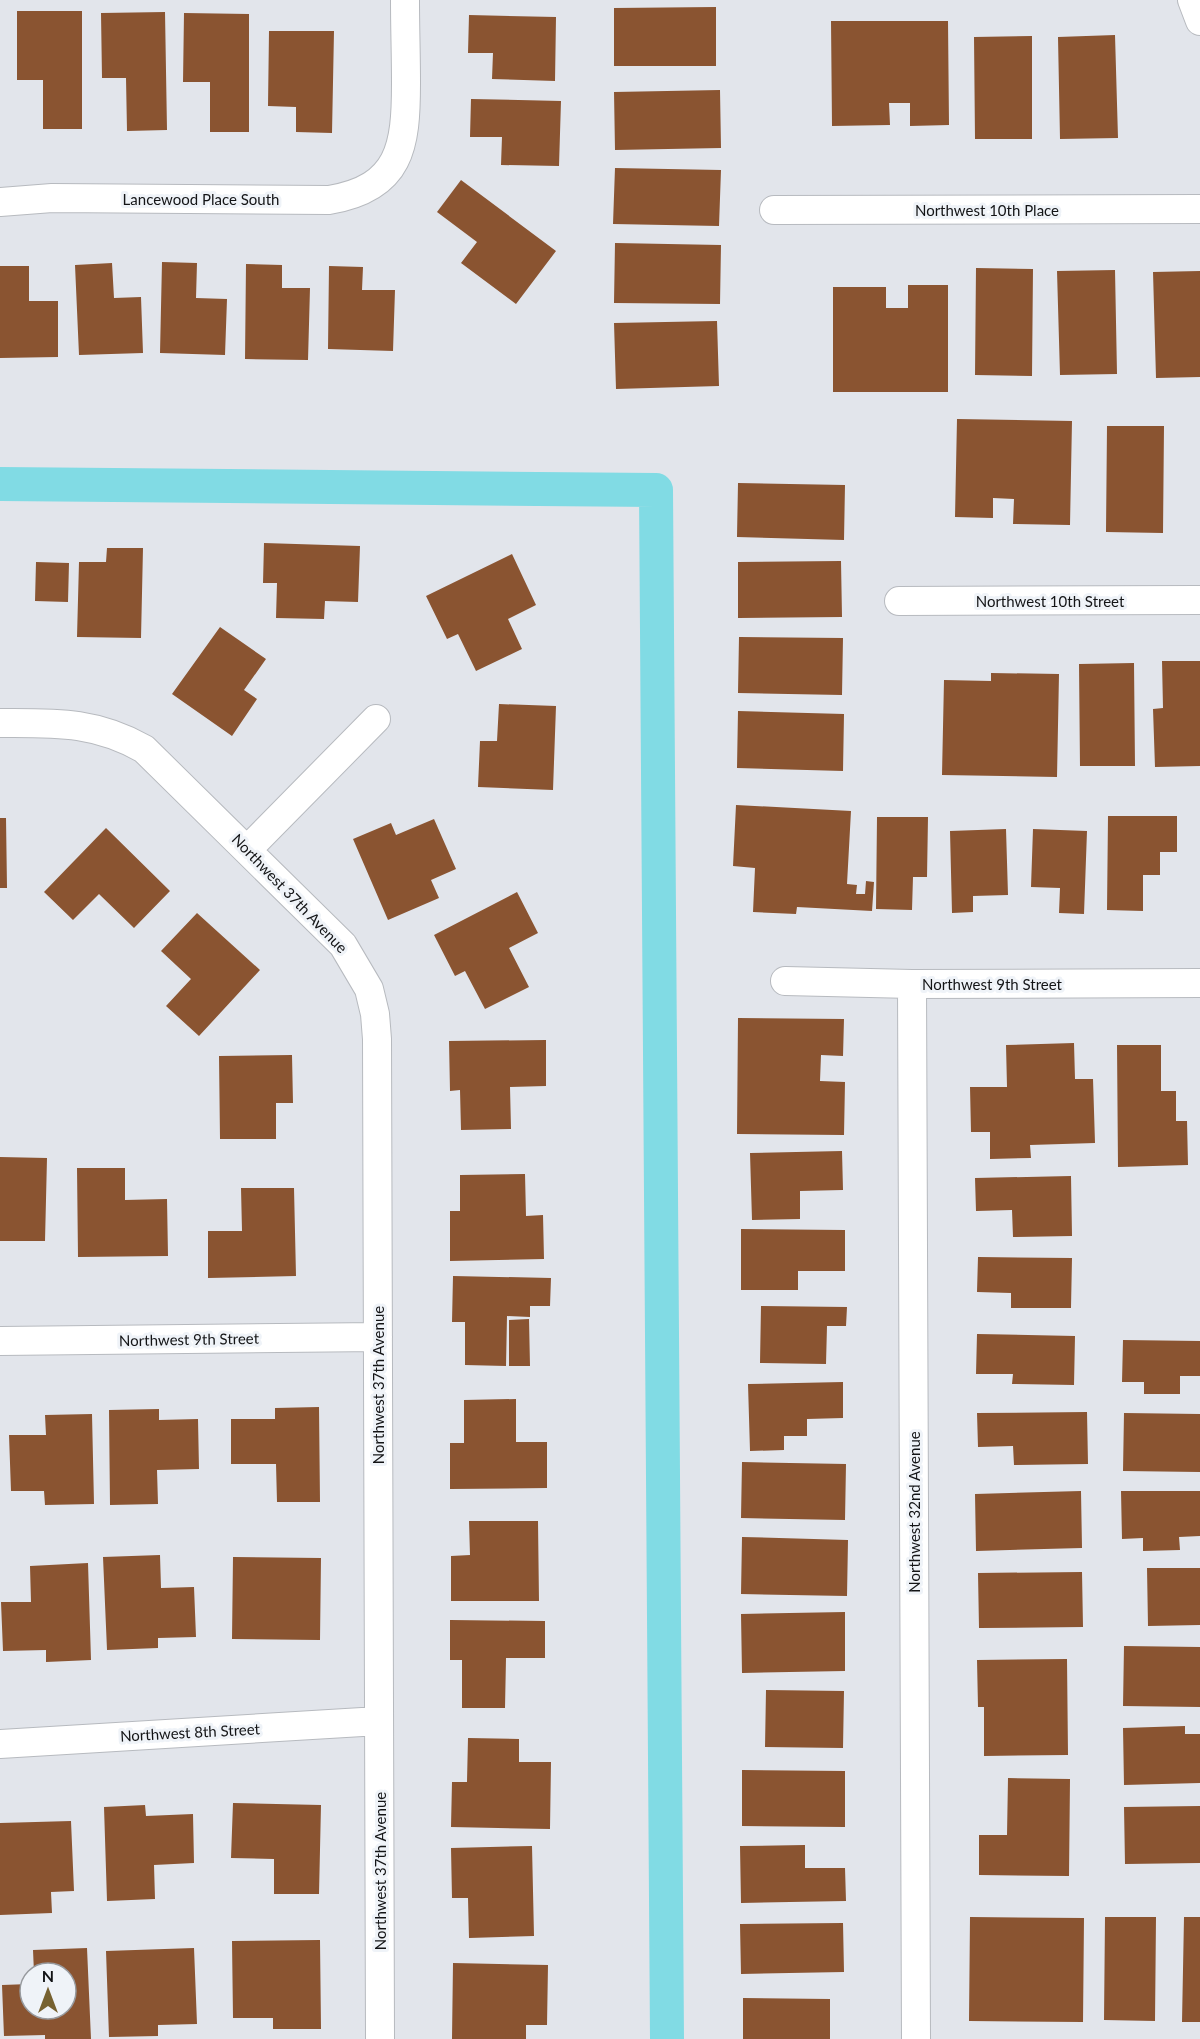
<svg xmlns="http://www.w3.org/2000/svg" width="1200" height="2039" font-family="Lato,sans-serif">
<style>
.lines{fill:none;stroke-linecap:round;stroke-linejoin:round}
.canal{stroke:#81dbe4;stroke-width:34}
.building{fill:#8a5431}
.minor-casing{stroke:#b7babf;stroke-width:30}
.minor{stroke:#fff;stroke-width:28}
.labels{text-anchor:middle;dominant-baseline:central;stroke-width:6;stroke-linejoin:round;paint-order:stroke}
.street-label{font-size:15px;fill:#131416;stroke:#eff3f8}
</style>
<rect width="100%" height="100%" fill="#e2e5eb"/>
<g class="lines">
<path class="canal" d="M 0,484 L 656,490 L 667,2039"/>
</g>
<path class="building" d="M 716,7 L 716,66 L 614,66 L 614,8 Z
M 17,11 L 82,11 L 82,129 L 43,129 L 43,80 L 17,80 Z
M 165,12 L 167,130 L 127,131 L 126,78 L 102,78 L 101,13 Z
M 184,13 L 249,14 L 249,132 L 210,132 L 210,82 L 183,82 Z
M 469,15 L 556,17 L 555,81 L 492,79 L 493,53 L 468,53 Z
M 831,21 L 948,21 L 949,125 L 910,126 L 910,103 L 889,103 L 890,125 L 832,126 Z
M 269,31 L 334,31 L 332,133 L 296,132 L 296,107 L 268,106 Z
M 1115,35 L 1118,138 L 1060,139 L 1058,37 Z
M 1032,36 L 1032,139 L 975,139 L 974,37 Z
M 720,90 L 721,148 L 615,150 L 614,92 Z
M 471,99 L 561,101 L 559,166 L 501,165 L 502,137 L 470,137 Z
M 615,168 L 721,170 L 719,226 L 613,224 Z
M 461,180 L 556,251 L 516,304 L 461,263 L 477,242 L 437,212 Z
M 615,243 L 721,245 L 720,304 L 614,303 Z
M 162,262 L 197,263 L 196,298 L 227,299 L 225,355 L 160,353 Z
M 112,263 L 114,298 L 141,297 L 143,353 L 79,355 L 75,265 Z
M 246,264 L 282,265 L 282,288 L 310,288 L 308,360 L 245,359 Z
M 0,266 L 29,266 L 29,301 L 58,301 L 58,357 L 0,358 Z
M 329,266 L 363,267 L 362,290 L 395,290 L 393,351 L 328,349 Z
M 976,268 L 1033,269 L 1032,376 L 975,375 Z
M 1115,270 L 1117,374 L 1060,375 L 1057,271 Z
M 1200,271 L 1200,377 L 1156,378 L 1153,272 Z
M 908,285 L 948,285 L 948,392 L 833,392 L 833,287 L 886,287 L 886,308 L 908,308 Z
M 717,321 L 719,386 L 616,389 L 614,323 Z
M 957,419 L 1072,421 L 1070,525 L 1013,524 L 1014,499 L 993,498 L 993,518 L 955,517 Z
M 1107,426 L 1164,426 L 1163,533 L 1106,532 Z
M 738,483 L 845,485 L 844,540 L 737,537 Z
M 264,543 L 360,546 L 358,602 L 325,601 L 324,619 L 276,618 L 277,583 L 263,583 Z
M 107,548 L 143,548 L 141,638 L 77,637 L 79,562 L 106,562 Z
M 512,554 L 536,605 L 508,619 L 522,649 L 476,671 L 458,634 L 447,639 L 426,596 Z
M 841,561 L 842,617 L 738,618 L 738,562 Z
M 36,562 L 69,563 L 68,602 L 35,601 Z
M 220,627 L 266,659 L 244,690 L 257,699 L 232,736 L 172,694 Z
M 739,637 L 843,638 L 842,695 L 738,693 Z
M 1162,661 L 1200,661 L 1200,766 L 1155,767 L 1153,709 L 1163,708 Z
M 1134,663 L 1135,766 L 1080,766 L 1079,664 Z
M 991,673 L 1059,674 L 1057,777 L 942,775 L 944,680 L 991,681 Z
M 499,704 L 556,706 L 553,790 L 478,787 L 480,741 L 497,741 Z
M 738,711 L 844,714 L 843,771 L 737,768 Z
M 736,805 L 851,811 L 847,884 L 857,885 L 856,894 L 865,894 L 866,881 L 874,882 L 872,911 L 797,907 L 796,914 L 753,912 L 755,868 L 733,866 Z
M 1108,816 L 1177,816 L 1177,852 L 1160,852 L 1160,875 L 1143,875 L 1143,911 L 1107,910 Z
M 877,817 L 928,817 L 927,877 L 913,877 L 912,910 L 876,909 Z
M 0,818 L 6,818 L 7,888 L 0,888 Z
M 434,819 L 456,869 L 431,880 L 439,898 L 388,920 L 353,839 L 391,823 L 396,835 Z
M 106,828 L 170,891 L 134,928 L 99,894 L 73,920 L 44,892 Z
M 1006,829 L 1008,895 L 973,896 L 973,912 L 952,913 L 950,831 Z
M 1033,829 L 1087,831 L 1084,914 L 1059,913 L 1060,888 L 1031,887 Z
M 517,892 L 538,933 L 509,948 L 529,987 L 485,1009 L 465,971 L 455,976 L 434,935 Z
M 197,913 L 260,970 L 199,1036 L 166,1006 L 191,979 L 161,951 Z
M 738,1018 L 844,1019 L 843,1056 L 821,1055 L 820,1081 L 845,1082 L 844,1135 L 737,1134 Z
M 546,1040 L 546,1086 L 510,1087 L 511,1129 L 461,1130 L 460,1090 L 450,1091 L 449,1041 Z
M 1074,1043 L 1075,1079 L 1093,1079 L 1095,1143 L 1030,1145 L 1031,1158 L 990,1159 L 990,1132 L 971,1132 L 970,1087 L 1007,1087 L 1006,1045 Z
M 1117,1045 L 1161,1045 L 1161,1091 L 1176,1091 L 1176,1121 L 1187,1121 L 1188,1165 L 1118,1167 Z
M 292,1055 L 293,1103 L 276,1103 L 276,1139 L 220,1139 L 219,1056 Z
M 842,1151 L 843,1190 L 800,1191 L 800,1219 L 752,1220 L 750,1153 Z
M 0,1157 L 47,1158 L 45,1241 L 0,1241 Z
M 77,1168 L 125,1168 L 125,1200 L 167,1199 L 168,1256 L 78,1257 Z
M 525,1174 L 526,1216 L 543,1215 L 544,1259 L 450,1261 L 450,1211 L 460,1211 L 460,1175 Z
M 1071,1176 L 1072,1236 L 1013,1237 L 1012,1210 L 976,1211 L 975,1178 Z
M 241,1188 L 294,1188 L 296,1276 L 208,1278 L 208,1231 L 242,1231 Z
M 741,1229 L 845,1230 L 845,1271 L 798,1271 L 798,1290 L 741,1290 Z
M 978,1257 L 1072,1258 L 1071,1308 L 1011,1308 L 1011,1293 L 977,1292 Z
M 453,1276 L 551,1278 L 550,1306 L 530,1306 L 530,1317 L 507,1316 L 506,1366 L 465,1365 L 465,1322 L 452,1322 Z
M 761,1306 L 847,1307 L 846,1326 L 827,1326 L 826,1364 L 760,1363 Z
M 529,1319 L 530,1366 L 509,1366 L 509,1320 Z
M 977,1334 L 1075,1336 L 1074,1385 L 1012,1384 L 1013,1374 L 976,1374 Z
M 1123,1340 L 1200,1341 L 1200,1376 L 1180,1376 L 1180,1394 L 1144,1394 L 1144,1382 L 1122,1382 Z
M 843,1382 L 843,1418 L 807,1419 L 807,1436 L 784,1436 L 784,1450 L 750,1451 L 748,1384 Z
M 516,1399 L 516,1442 L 547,1442 L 547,1488 L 450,1489 L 450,1443 L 464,1443 L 464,1400 Z
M 319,1407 L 320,1502 L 277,1502 L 276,1464 L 231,1464 L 231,1419 L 275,1419 L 275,1408 Z
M 159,1409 L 159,1420 L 198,1419 L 199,1469 L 157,1470 L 158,1504 L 110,1505 L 109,1410 Z
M 1087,1412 L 1088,1464 L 1014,1465 L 1013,1446 L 978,1447 L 977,1413 Z
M 1124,1413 L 1200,1414 L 1200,1472 L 1123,1471 Z
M 92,1414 L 94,1504 L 45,1505 L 44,1491 L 11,1491 L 9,1435 L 46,1435 L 45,1415 Z
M 742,1462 L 846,1464 L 845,1520 L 741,1518 Z
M 1081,1491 L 1082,1548 L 976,1551 L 975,1494 Z
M 1121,1491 L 1200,1491 L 1200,1536 L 1179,1537 L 1180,1550 L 1143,1551 L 1143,1538 L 1122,1539 Z
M 469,1521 L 538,1521 L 539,1601 L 451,1601 L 451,1556 L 470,1555 Z
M 742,1537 L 848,1540 L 847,1596 L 741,1594 Z
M 160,1555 L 161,1588 L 194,1587 L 196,1637 L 158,1638 L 158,1648 L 107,1650 L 103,1557 Z
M 233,1557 L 321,1558 L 320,1640 L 232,1639 Z
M 88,1563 L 91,1660 L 46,1662 L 46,1650 L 3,1651 L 1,1602 L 31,1602 L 30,1566 Z
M 1147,1568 L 1200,1568 L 1200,1625 L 1148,1626 Z
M 1082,1572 L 1083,1627 L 979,1628 L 978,1573 Z
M 845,1612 L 845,1671 L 742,1673 L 741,1614 Z
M 450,1620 L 545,1621 L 545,1658 L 506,1658 L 505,1708 L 462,1708 L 462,1660 L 450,1660 Z
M 1124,1646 L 1200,1647 L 1200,1707 L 1123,1706 Z
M 1067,1659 L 1068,1755 L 984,1756 L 984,1707 L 978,1707 L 977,1660 Z
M 766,1690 L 844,1691 L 843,1748 L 765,1747 Z
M 1185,1726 L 1185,1734 L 1200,1734 L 1200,1783 L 1124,1785 L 1123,1728 Z
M 468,1738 L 519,1739 L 519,1762 L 551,1762 L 550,1829 L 451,1827 L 452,1782 L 467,1782 Z
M 742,1770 L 845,1771 L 845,1827 L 742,1826 Z
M 1008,1778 L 1070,1779 L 1069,1876 L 979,1875 L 979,1835 L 1007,1835 Z
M 233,1803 L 321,1805 L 319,1894 L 274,1894 L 274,1859 L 231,1858 Z
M 145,1805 L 146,1816 L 193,1814 L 194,1863 L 154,1865 L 155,1899 L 107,1901 L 104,1807 Z
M 1200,1806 L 1200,1863 L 1125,1864 L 1124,1807 Z
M 71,1821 L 74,1891 L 51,1892 L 52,1913 L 0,1915 L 0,1823 Z
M 805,1845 L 805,1868 L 845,1868 L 846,1901 L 741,1903 L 740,1846 Z
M 532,1846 L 534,1936 L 469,1938 L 468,1898 L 452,1898 L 451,1848 Z
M 970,1917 L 1084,1918 L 1083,2022 L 969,2021 Z
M 1105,1917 L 1156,1917 L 1155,2021 L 1104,2020 Z
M 1184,1917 L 1200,1917 L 1200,2022 L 1182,2022 Z
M 843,1923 L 844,1972 L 741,1974 L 740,1924 Z
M 320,1940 L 321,2029 L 273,2029 L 273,2018 L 233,2018 L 232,1941 Z
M 87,1948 L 91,2039 L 45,2039 L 45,2035 L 4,2036 L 2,1985 L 30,1984 L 30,2009 L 66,2009 L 66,1973 L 34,1973 L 33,1950 Z
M 194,1948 L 197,2024 L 158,2025 L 158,2036 L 109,2037 L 106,1951 Z
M 453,1963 L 548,1965 L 547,2025 L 526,2025 L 526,2039 L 452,2039 Z
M 743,1998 L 830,1999 L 830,2039 L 743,2039 Z"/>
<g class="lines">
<defs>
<path id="minor" d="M 1192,0 L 1200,21
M 0,202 L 52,198 L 329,200 C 401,188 406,146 406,83 C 406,55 405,28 405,0
M 774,210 L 1200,209
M 899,601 L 1200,600
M 0,723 C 55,723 95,721 144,749 L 343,945 L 369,989 L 375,1014 L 377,1039 L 380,2039
M 248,849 L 376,719
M 785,981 L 912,984 L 1200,983
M 912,984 L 916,2039
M 0,1341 L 378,1337
M 0,1744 L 379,1721"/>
</defs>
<use href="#minor" class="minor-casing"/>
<use href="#minor" class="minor"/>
</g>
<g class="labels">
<g class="street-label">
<text x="201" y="199">Lancewood Place South</text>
<text x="987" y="210">Northwest 10th Place</text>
<text x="1050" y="601">Northwest 10th Street</text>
<text transform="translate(290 893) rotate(46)">Northwest 37th Avenue</text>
<text x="992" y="984">Northwest 9th Street</text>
<text transform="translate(189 1339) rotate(-1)">Northwest 9th Street</text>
<text transform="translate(378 1385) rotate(-90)">Northwest 37th Avenue</text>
<text transform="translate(914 1512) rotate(-90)">Northwest 32nd Avenue</text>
<text transform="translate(190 1732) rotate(-3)">Northwest 8th Street</text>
<text transform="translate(380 1871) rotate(-90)">Northwest 37th Avenue</text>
</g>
</g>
<g transform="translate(48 1991)"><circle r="28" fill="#eff3f8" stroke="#979a9e" stroke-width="1.5"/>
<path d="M0-4.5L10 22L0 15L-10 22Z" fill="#766130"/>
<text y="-9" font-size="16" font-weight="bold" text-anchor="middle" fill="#131416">N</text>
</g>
</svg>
